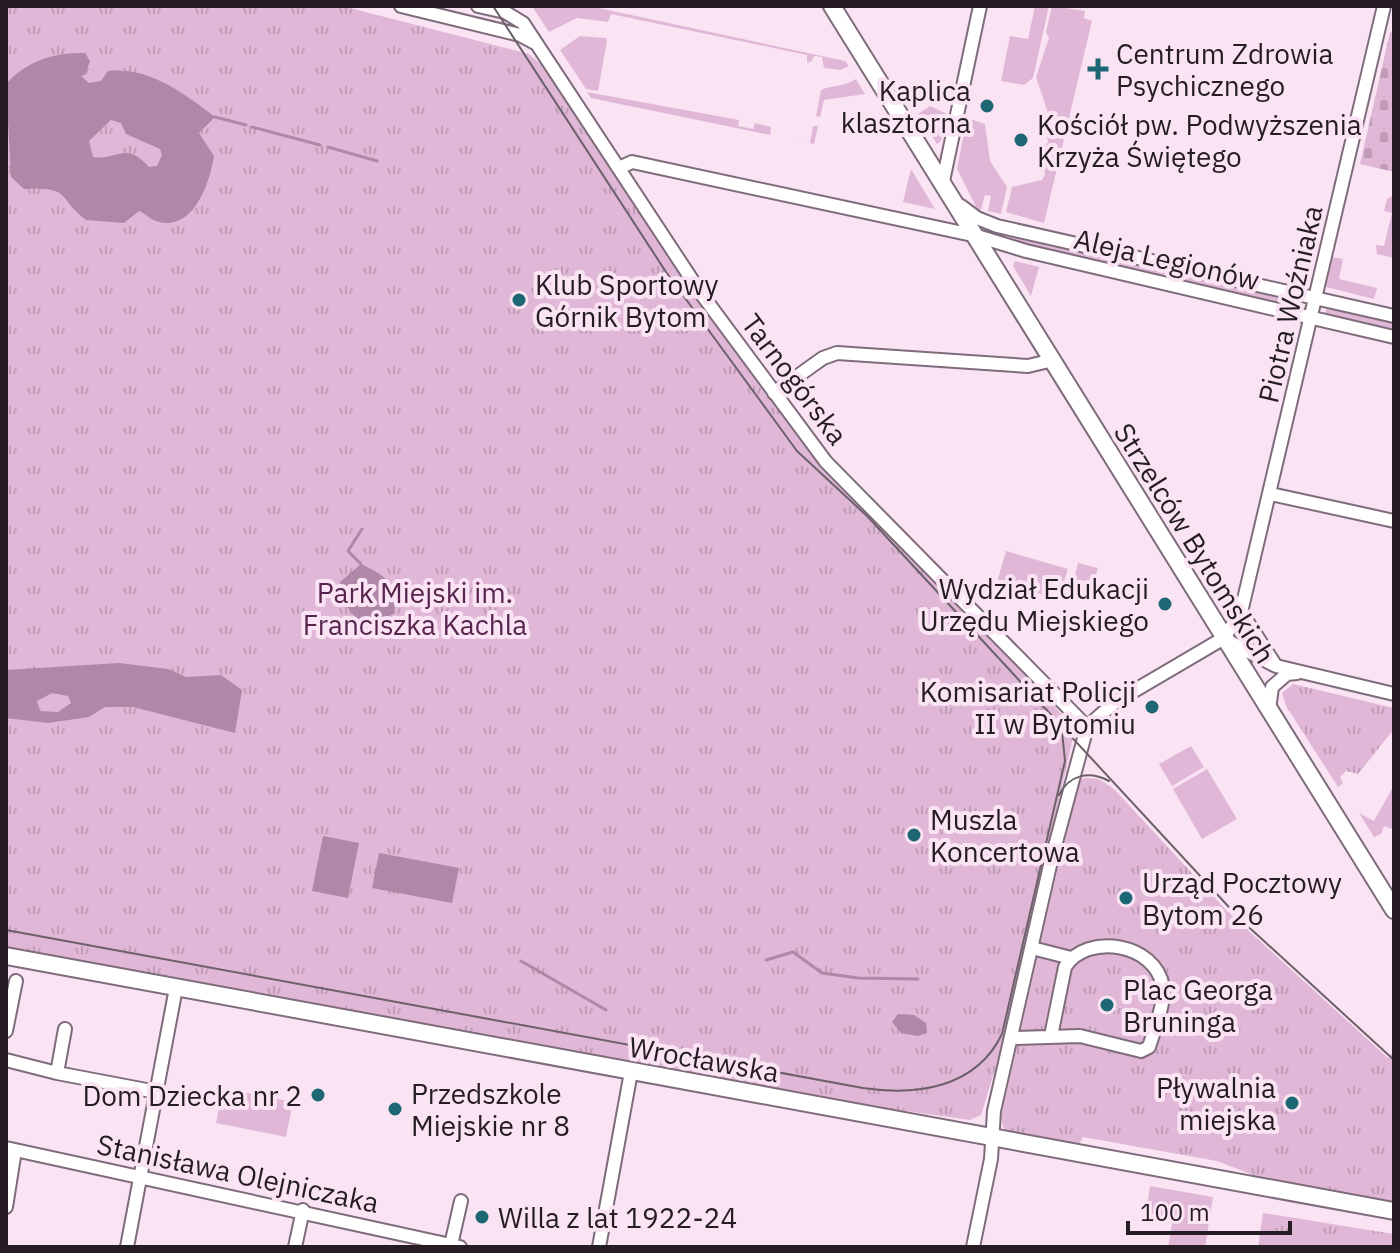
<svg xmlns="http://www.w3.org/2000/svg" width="1400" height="1253" font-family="'IBM Plex Sans',sans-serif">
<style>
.green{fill:#e0b7d6}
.cemetery{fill:url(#cemetery-stones)}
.park{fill:url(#park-tufts)}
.water{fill:#b087a6;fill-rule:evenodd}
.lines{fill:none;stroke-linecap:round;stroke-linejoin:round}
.stream{stroke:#b087a6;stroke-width:3}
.minor-casing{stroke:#7f6c7b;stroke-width:16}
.major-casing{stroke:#7f6c7b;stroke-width:20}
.minor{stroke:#fff;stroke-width:12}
.major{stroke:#fff;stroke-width:16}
.tram{stroke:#6c6069;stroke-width:2}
.poi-dot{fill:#1d6673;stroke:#fae4f4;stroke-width:3}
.labels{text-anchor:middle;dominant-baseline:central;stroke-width:8;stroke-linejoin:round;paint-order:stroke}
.poi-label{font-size:28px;fill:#251d23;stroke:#fae4f4;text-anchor:start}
.street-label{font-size:28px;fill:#251d23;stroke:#fae4f4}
.park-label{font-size:28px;fill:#57244d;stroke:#fae4f4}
</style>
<defs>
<pattern id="cemetery-stones" width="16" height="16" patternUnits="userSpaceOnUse" patternTransform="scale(2)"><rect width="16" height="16" fill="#e0b7d6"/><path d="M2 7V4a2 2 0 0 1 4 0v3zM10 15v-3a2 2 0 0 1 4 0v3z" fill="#c09db7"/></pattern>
<pattern id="park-tufts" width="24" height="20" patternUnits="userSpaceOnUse" patternTransform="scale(2)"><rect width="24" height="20" fill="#e0b7d6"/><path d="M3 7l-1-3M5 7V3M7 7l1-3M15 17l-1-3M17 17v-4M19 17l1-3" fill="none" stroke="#c09db7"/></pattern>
</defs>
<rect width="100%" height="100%" fill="#fae4f4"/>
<path class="green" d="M 532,6 L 589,6 L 845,61 L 849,66 L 840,70 L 824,68 L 822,57 L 814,56 L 812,61 L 807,63 L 807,55 L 611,14 L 608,22 L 577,18 L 549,32 Z
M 1035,6 L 1049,6 L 1033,78 L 1024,85 L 1001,81 L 1010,36 L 1028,39 Z
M 1052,6 L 1085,11 L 1084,18 L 1092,21 L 1044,223 L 1006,212 L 1012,187 L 1042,180 L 1045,174 L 1040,153 L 1048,142 L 1045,119 L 1049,116 L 1036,77 L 1049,38 L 1046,32 Z
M 580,36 L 606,38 L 607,41 L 598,91 L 586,89 L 560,50 Z
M 856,79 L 865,94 L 824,100 L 820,117 L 816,116 L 821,90 C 831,85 844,87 856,79 Z
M 587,92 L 739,120 L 738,126 L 753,129 L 755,123 L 771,127 L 770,135 L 810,143 L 813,126 L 818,126 L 814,144 L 591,98 Z
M 930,106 L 947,114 L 941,141 L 937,144 L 918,114 Z
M 967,118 L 985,124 L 990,161 L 1007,187 L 1001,214 L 988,211 L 991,196 L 985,195 L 981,210 L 977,209 L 957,169 Z
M 911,169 L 935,209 L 903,202 Z
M 1394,195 L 1394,258 L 1377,254 L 1376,245 L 1384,246 L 1392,213 L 1384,211 L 1387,199 Z
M 1008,234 L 1166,268 L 1164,277 L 1011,242 Z
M 1333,257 L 1343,259 L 1339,279 L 1377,288 L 1374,299 L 1326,287 Z
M 1015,261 L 1039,267 L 1031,296 L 1013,266 Z
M 1187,273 L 1291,296 L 1288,306 L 1184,282 Z
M 1327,305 L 1394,320 L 1394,330 L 1325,315 Z
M 1006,551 L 1068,569 L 1059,599 L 997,582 Z
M 1078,563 L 1098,568 L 1088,603 L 1069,597 Z
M 1191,746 L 1204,767 L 1172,786 L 1159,764 Z
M 1207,769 L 1237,819 L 1202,839 L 1173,789 Z
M 1394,785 L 1394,825 L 1391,829 L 1384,826 L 1381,834 L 1374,837 L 1359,813 L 1374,821 Z
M 223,1088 L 293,1102 L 286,1137 L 216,1123 Z
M 1150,1186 L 1213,1197 L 1205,1247 L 1168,1247 L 1173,1218 L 1146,1213 Z"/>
<path class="cemetery" d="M 1390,32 L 1394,33 L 1394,172 L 1360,164 Z"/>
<path class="park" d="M 6,6 L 342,6 L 529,54 L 543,66 L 700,305 L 809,451 L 989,634 L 1075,729 L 1007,1030 L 981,1115 L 970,1120 L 884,1108 L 6,947 Z
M 1293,684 L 1394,708 L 1394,729 L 1358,774 L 1346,771 L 1340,777 L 1343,783 L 1338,787 L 1286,706 L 1282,693 Z
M 1086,778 L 1099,779 L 1114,789 L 1227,911 L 1388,1058 L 1394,1051 L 1394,1202 L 1258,1177 L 1217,1161 L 1083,1137 L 1079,1145 L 1004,1130 L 1001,1117 L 1078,779 Z
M 1263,1213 L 1394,1234 L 1394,1247 L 1258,1247 Z"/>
<path class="water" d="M 85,53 L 90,61 L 85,75 L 81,76 L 89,83 L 101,81 L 108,71 C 150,67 183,93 215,117 L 199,133 L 214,156 C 210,182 193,234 156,221 C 150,219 146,214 139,211 L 124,223 L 86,220 C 56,197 73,187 24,189 L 11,177 L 6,84 C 26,61 55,52 85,53 ZM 111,120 L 121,123 L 126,134 L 160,149 L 162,155 L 157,166 L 149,167 C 125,140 117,161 93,157 L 89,141 Z
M 361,564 C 386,576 396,582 394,613 L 380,624 C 353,625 343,606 340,582 Z
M 119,663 L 168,669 L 186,677 L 221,675 L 242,690 L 235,733 L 133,707 L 105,707 L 89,717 L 48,723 L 6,718 L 6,670 ZM 52,693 L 68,696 L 71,703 L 58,712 L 40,711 L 37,701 Z
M 323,836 L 359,843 L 348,898 L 312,891 Z
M 379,853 L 459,868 L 452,903 L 372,888 Z
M 898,1014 L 914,1015 L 926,1023 L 927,1033 L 918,1036 L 901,1033 L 892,1022 Z"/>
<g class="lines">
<path class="stream" d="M 215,117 L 246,125
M 252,127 L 320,145
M 328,147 L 377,161
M 361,564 L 348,551 L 362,529
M 766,960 L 793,952 L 822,973 L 858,978 L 918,979
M 521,961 L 606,1010"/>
<defs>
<path id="minor" d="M 401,6 L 520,35 L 535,43
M 478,6 L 505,12 L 523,23 L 700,292 L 826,462 L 1087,727
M 619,168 L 632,162 L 977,236 L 1026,251 L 1394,337
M 943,181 L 980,6
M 961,206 L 977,218 L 997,226 L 1394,316
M 774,393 L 823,358 L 837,353 L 1028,366 L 1053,360
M 1271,494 L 1394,521
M 1241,612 L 1276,666
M 1230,642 L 1276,666 L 1394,694
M 1269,710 L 1272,687 L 1287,674 L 1297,673
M 1032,948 L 1071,958
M 65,1029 L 57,1073 L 157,1092
M 6,1031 L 16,981
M 1013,1038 L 1080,1036 L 1141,1051 L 1149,1047 C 1154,1030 1165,1004 1163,987 C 1156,943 1087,932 1065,967 L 1051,1036
M 6,1060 L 57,1073
M 6,1148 L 460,1247
M 6,1207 L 15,1150
M 451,1245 L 461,1201
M 127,1247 L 176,988
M 295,1247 L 303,1210
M 599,1247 L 631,1072
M 973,1247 L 991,1159 L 994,1111 L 1051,861 L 1087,727 L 1115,702 L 1224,638 L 1241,612 L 1384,6"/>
<path id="major" d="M 832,6 L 1394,910
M 6,956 L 1394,1211"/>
</defs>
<use href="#minor" class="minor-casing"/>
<use href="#major" class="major-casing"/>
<use href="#minor" class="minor"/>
<use href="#major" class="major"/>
<path class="tram" d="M 493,6 L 666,272 L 797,451 L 868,517 L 1240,919 L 1394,1060
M 1059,795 C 1069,775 1089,770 1109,781
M 6,930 L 863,1088 C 917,1096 976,1088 1002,1034 L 1065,761 L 1062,731"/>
</g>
<g class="poi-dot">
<path d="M1094 57h8v8h8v8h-8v8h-8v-8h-8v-8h8z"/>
<circle cx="987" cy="106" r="8"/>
<circle cx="1021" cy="140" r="8"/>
<circle cx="519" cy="300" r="8"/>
<circle cx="1165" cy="604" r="8"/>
<circle cx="1152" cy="707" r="8"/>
<circle cx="914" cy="835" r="8"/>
<circle cx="1126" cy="898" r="8"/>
<circle cx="1107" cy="1005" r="8"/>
<circle cx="318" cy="1095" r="8"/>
<circle cx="1292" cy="1103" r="8"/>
<circle cx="395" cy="1109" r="8"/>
<circle cx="482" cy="1217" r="8"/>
</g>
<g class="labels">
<g class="poi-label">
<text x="1116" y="53">Centrum Zdrowia<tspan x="1116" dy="32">Psychicznego</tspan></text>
<text x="971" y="90" text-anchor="end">Kaplica<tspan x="971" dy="32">klasztorna</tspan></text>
<text x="1037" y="124">Kościół pw. Podwyższenia<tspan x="1037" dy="32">Krzyża Świętego</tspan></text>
<text x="535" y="284">Klub Sportowy<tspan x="535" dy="32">Górnik Bytom</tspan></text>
<text x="1149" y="588" text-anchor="end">Wydział Edukacji<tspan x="1149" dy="32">Urzędu Miejskiego</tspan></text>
<text x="1136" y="691" text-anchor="end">Komisariat Policji<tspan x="1136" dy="32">II w Bytomiu</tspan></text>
<text x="930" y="819">Muszla<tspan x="930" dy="32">Koncertowa</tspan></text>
<text x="1142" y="882">Urząd Pocztowy<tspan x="1142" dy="32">Bytom 26</tspan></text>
<text x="1123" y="989">Plac Georga<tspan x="1123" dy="32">Bruninga</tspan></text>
<text x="1276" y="1087" text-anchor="end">Pływalnia<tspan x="1276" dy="32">miejska</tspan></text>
<text x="411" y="1093">Przedszkole<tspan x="411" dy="32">Miejskie nr 8</tspan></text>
<text x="302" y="1095" text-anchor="end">Dom Dziecka nr 2</text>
<text x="498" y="1217">Willa z lat 1922-24</text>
</g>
<g class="street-label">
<text transform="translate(1167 259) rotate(13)">Aleja Legionów</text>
<text transform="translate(1290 304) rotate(-77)">Piotra Woźniaka</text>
<text transform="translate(795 379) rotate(53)">Tarnogórska</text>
<text transform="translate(1195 543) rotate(58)">Strzelców Bytomskich</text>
<text transform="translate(704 1059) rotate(10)">Wrocławska</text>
<text transform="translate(238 1173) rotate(12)">Stanisława Olejniczaka</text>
</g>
<g class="park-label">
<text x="415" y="592">Park Miejski im.<tspan x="415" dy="32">Franciszka Kachla</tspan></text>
</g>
</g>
<rect width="1400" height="1253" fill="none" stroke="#251d23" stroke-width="16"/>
<path d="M1128 1221v12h162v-12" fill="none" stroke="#251d23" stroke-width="4"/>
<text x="1140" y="1221" font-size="24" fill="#251d23" stroke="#fae4f4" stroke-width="6" paint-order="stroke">100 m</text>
</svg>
